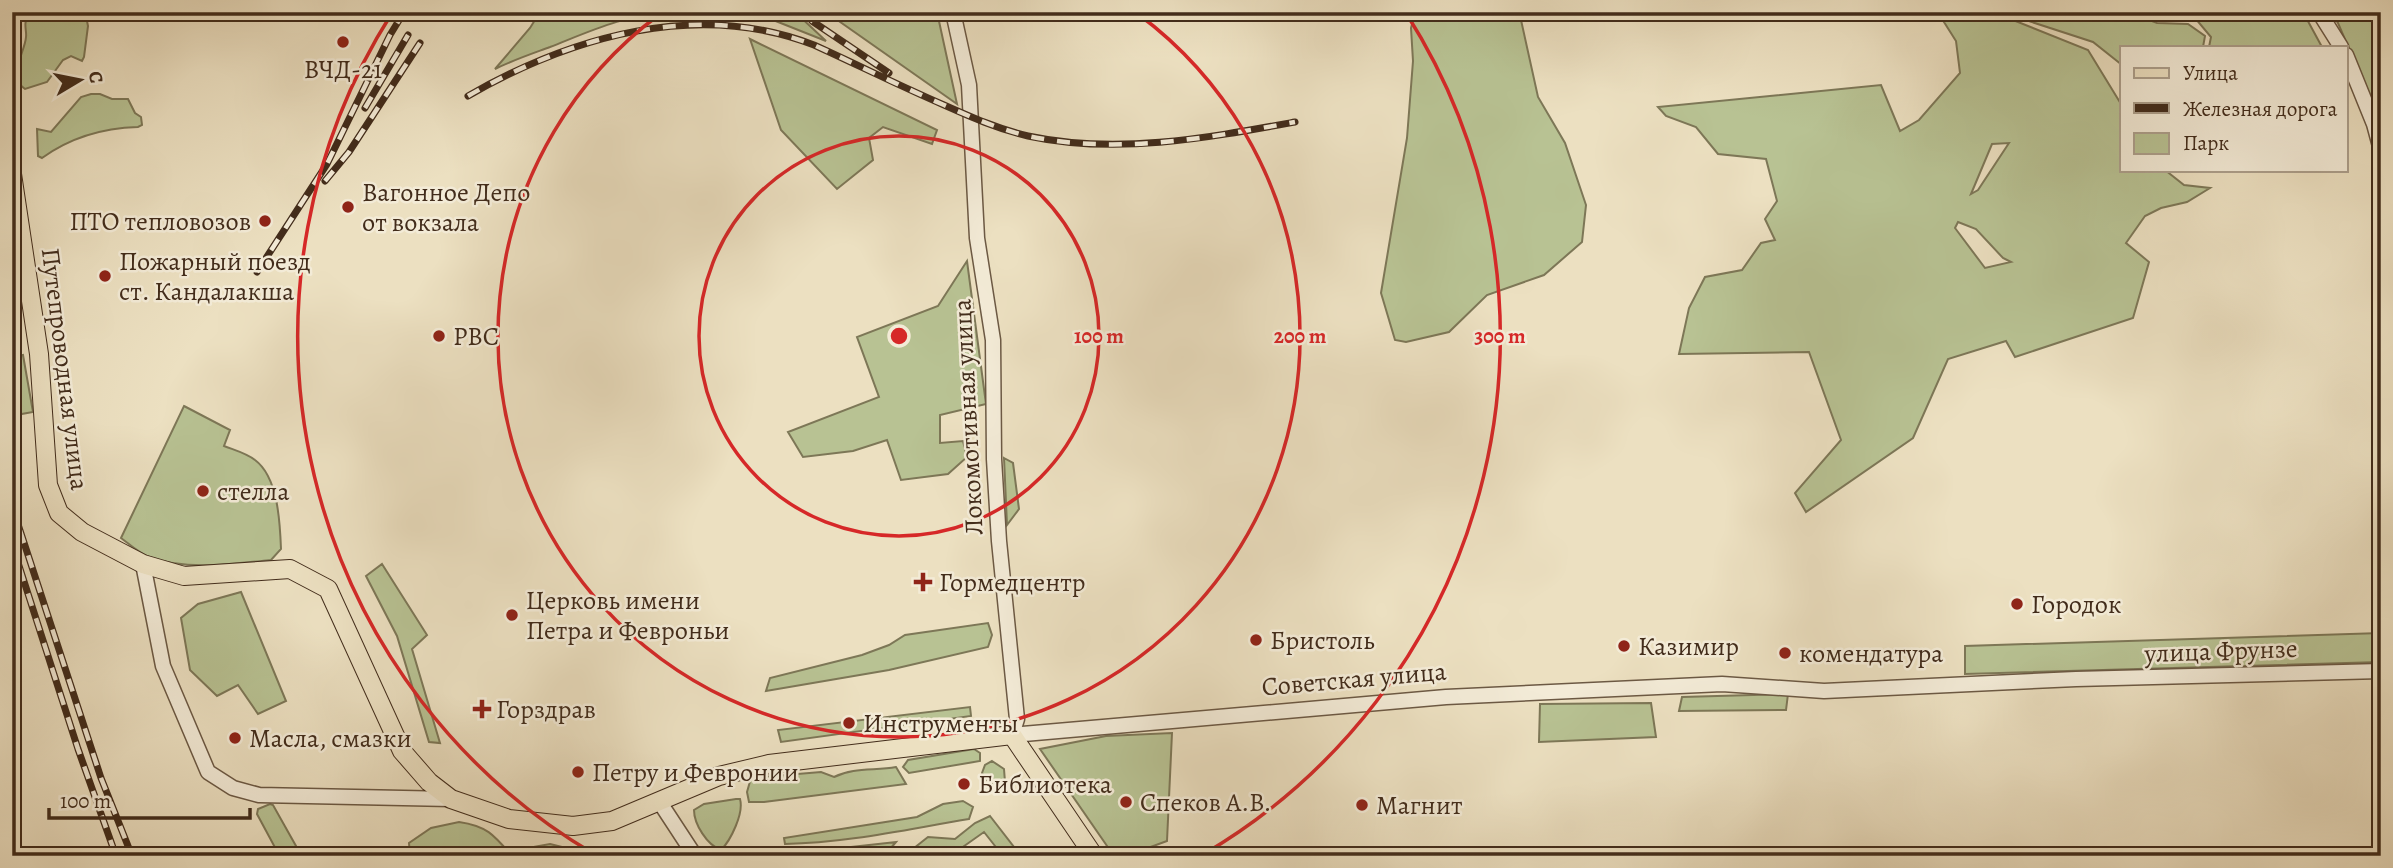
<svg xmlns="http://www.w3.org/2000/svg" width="2393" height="868" font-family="Alegreya,serif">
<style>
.green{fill:#b8c293;stroke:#7d7757;stroke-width:2;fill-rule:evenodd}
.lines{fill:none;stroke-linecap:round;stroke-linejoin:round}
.minor-casing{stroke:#6c5944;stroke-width:17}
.major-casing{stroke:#422c1b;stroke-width:20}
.minor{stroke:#f3ebd7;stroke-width:14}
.major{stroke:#ece0c1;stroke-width:18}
.rail-casing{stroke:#422c1b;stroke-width:7}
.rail{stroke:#f3ebd7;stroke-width:4.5;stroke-dasharray:13;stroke-linecap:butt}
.ring{fill:none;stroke:#d62828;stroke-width:3.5}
.poi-dot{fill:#8f2418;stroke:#f3ebd7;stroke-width:2.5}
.labels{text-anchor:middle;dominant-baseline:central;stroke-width:5;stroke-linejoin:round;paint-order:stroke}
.poi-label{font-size:26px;fill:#422c1b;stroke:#f3ebd7;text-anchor:start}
.street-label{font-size:26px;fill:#422c1b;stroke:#f3ebd7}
.centre{fill:#d62828;stroke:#f3ebd7;stroke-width:3.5}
.ring-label{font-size:21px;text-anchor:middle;font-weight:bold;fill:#d62828;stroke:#f3ebd7;stroke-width:5;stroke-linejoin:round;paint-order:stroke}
</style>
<rect width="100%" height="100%" fill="#ece0c1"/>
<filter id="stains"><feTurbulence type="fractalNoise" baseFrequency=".00286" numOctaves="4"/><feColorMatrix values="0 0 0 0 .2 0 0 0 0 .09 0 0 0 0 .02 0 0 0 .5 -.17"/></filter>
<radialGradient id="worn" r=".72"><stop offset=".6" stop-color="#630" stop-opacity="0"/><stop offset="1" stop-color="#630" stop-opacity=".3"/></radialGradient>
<path class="green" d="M 52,12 L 69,14 L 87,21 L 88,26 L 84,57 L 82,61 L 71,56 L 63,60 L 47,82 L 25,89 C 6,77 25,53 26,37 C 27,30 22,21 30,16 C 35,12 46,13 52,12 Z
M 540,12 L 671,12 C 624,15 593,30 550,47 C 531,54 513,60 495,69 L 530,28 Z
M 753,12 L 795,12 L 826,41 Z
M 826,12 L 937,12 L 957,104 Z
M 1415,12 L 1522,12 L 1521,20 L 1538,97 L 1565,143 L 1586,205 L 1582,242 L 1544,275 L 1487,295 L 1449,332 L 1406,342 L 1395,340 L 1381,293 L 1407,138 L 1413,61 L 1411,28 Z
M 1960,12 L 1993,12 L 2088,50 L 2121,104 L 2122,170 L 2165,170 L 2184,185 L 2210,188 L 2187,202 L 2161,208 L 2145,216 L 2126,243 L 2149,262 L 2133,318 L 2015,357 L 2006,341 L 1948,359 L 1913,438 L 1806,512 L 1795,493 L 1841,440 L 1809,352 L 1679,354 L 1689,308 L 1705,277 L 1742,270 L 1761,243 L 1775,240 L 1765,219 L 1777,201 L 1766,159 L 1718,154 L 1696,127 L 1666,116 L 1658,107 L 1881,85 L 1900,131 L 1919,120 L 1960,73 L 1956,41 L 1944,22 ZM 2009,143 L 1978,190 L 1971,194 L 1992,144 ZM 1958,222 L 1976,229 L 2003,258 L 2011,262 L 1985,268 L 1955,228 Z
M 2001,12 L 2129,12 L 2157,23 L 2188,24 L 2205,36 L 2203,47 L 2122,47 L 2122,65 L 2093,42 Z
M 2190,12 L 2303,12 L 2322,47 L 2209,47 L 2211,37 Z
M 2330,12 L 2381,12 L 2381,108 L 2375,109 L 2338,23 Z
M 750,39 L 937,130 L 932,144 L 883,127 L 869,138 L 873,160 L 837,189 L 781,130 Z
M 91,94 L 100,94 L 112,99 L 128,99 L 135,113 L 141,117 L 142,125 L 138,127 C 103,128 71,137 42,158 L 38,156 L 37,129 L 51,132 L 81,97 Z
M 967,261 L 986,404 L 940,415 L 940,443 L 963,441 L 967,457 L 948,474 L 901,480 L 887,440 L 853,451 L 803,457 L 788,432 L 879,397 L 857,337 L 938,306 Z
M 23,355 L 33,412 L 16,415 L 12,393 L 12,357 Z
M 184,406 L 230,430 L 224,446 C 234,450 246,453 255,460 C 278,477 280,522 281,549 L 271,560 C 233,564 186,571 149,557 C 139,553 129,544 121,538 Z
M 1004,458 L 1013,463 L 1019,509 L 1007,525 Z
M 382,564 L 427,635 L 412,649 L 440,743 L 429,742 L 397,636 L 366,576 Z
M 241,592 L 286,701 L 258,714 L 238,685 L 217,696 L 190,670 L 181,618 L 198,604 Z
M 988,623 L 992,635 L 988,647 L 889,670 L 766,691 L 770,678 L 862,655 L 889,645 L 905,635 Z
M 2381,633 L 2381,662 L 1965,674 L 1965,646 Z
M 1788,694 L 1786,710 L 1679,711 L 1682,697 Z
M 1651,703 L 1656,737 L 1539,742 L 1540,704 Z
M 970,707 L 971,716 L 781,742 L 778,730 Z
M 1172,733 L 1167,841 L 1126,856 L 1114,856 L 1040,749 L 1106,736 Z
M 974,749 L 980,753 L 980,761 L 909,773 L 903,767 L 908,760 Z
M 992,761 L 1004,769 L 1005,782 L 989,783 L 982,773 L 985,765 Z
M 896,767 L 906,784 L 764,802 L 749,802 L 747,792 L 751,778 L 821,772 L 834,777 C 854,767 875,771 896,767 Z
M 736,799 L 740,799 C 744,813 731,840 721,850 C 707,845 694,824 694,810 L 704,804 Z
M 963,801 L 973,807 L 969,819 C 908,829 847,843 785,844 L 784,838 L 917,817 L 943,804 Z
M 270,804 L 273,805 L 296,846 L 293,850 L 283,856 L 279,855 L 257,814 L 258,809 Z
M 990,816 L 1021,856 L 1003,856 L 984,832 L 950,856 L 904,856 L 928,837 L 955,839 L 975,823 Z
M 459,822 C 487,826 494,835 512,856 L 410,856 L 409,843 L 431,828 Z
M 896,842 L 884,856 L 810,856 L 824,850 Z
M 550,844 L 582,852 L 620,850 L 632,853 L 627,856 L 541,856 L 533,853 L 533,847 Z"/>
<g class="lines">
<defs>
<path id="minor" d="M 953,12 L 969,85 L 977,238 L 993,340 L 994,459 L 999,541 L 1017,719 L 1012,735 L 1446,697 L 1722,684 L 1824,691 L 2076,679 L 2381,671
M 2319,12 L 2341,47
M 2346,55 L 2374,124 L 2381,150
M 143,564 L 163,666 L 208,772 L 233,788 L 259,795 L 451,799
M 659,801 L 695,856"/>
<path id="major" d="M 12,17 L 14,12
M 12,174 L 39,354 L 48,485 L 59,513 L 82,532 L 143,564 L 184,576 L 290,569 L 328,589 L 402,751 L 429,782 L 451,799 L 509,819 L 573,826 L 612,821 L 719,776 L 769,764 L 1012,735 L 1094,856"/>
</defs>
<use href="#minor" class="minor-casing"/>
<use href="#major" class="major-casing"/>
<use href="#minor" class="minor"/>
<use href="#major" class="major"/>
<defs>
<path id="rail" d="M 804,12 L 812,21 L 889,73
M 468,96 C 572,36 698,0 814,45 C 858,65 900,86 944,105 C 971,117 998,129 1028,136 C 1117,155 1207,138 1295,122
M 365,108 L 408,35
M 325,181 L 349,152 L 420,43
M 257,272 L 327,164 L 390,35 L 404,12
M 12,506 L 101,778 L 132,856
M 12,544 L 78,749 L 116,856"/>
</defs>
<use href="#rail" class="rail-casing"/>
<use href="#rail" class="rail"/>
</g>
<g class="ring">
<circle cx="899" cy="336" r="200"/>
<path d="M1138 14A401 401 0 1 1 660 14"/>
<path d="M594 854A601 601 0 0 1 392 13M1406 13A601 601 0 0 1 1204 854"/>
</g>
<g class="poi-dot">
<circle cx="343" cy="42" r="7"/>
<circle cx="348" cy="207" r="7"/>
<circle cx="265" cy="221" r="7"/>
<circle cx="105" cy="276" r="7"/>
<circle cx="439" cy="336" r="7"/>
<circle cx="203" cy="491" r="7"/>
<path d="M919.5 571.5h7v7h7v7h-7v7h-7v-7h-7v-7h7z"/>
<circle cx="2017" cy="604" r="7"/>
<circle cx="512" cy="615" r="7"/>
<circle cx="1256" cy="640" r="7"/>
<circle cx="1624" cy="646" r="7"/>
<circle cx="1785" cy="653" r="7"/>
<path d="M478.5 698.5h7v7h7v7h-7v7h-7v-7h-7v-7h7z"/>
<circle cx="849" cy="723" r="7"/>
<circle cx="235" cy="738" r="7"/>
<circle cx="578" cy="772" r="7"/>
<circle cx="964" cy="784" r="7"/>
<circle cx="1126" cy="802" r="7"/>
<circle cx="1362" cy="805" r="7"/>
</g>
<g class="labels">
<g class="poi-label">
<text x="343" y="69" text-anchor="middle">ВЧД-21</text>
<text x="362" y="192">Вагонное Депо<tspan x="362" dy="30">от вокзала</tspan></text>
<text x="251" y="221" text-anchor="end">ПТО тепловозов</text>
<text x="119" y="261">Пожарный поезд<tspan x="119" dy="30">ст. Кандалакша</tspan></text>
<text x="453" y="336">РВС</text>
<text x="217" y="491">стелла</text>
<text x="939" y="582">Гормедцентр</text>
<text x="526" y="600">Церковь имени<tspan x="526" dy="30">Петра и Февроньи</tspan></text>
<text x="2031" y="604">Городок</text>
<text x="1270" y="640">Бристоль</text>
<text x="1638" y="646">Казимир</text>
<text x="1799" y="653">комендатура</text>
<text x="496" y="709">Горздрав</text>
<text x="863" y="723">Инструменты</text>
<text x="249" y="738">Масла, смазки</text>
<text x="592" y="772">Петру и Февронии</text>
<text x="978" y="784">Библиотека</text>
<text x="1140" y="802">Спеков А.В.</text>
<text x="1376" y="805">Магнит</text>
</g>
<g class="street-label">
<text transform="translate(65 369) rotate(83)">Путепроводная улица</text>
<text transform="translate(968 417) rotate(-93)">Локомотивная улица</text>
<text transform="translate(2221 651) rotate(-2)">улица Фрунзе</text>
<text transform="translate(1354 679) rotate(-5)">Советская улица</text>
</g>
</g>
<circle cx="899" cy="336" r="10" class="centre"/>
<g class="ring-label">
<text x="1099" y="343">100 m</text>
<text x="1300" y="343">200 m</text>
<text x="1500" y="343">300 m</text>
</g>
<rect width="2393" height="868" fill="none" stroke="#ece0c1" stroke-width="42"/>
<rect x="14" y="14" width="2365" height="840" fill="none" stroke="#422c1b" stroke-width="3.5"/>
<rect x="21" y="21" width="2351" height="826" fill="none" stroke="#422c1b" stroke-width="2"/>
<rect x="2120" y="46" width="228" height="126" fill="#f3ebd7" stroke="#ac9f8c" stroke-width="2"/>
<rect x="2134" y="68" width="35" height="10" fill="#ece0c1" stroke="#ac9f8c" stroke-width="2"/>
<text x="2183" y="80" font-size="21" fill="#422c1b">Улица</text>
<rect x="2134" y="103" width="35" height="10" fill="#422c1b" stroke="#ac9f8c" stroke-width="2"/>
<text x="2183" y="116" font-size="21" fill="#422c1b">Железная дорога</text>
<rect x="2134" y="133" width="35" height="21" fill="#b8c293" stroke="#ac9f8c" stroke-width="2"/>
<text x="2183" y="150" font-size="21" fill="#422c1b">Парк</text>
<g transform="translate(80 80) rotate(80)" stroke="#f3ebd7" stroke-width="5" paint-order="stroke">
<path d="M0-5L12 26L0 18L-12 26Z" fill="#422c1b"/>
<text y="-10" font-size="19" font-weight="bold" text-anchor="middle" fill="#422c1b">С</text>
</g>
<path d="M49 808v10h201v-10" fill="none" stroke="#422c1b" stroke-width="3.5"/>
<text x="60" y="808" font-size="21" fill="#422c1b" stroke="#f3ebd7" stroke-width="5" paint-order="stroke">100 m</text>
<rect width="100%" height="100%" filter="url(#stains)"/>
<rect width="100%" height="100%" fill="url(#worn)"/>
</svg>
